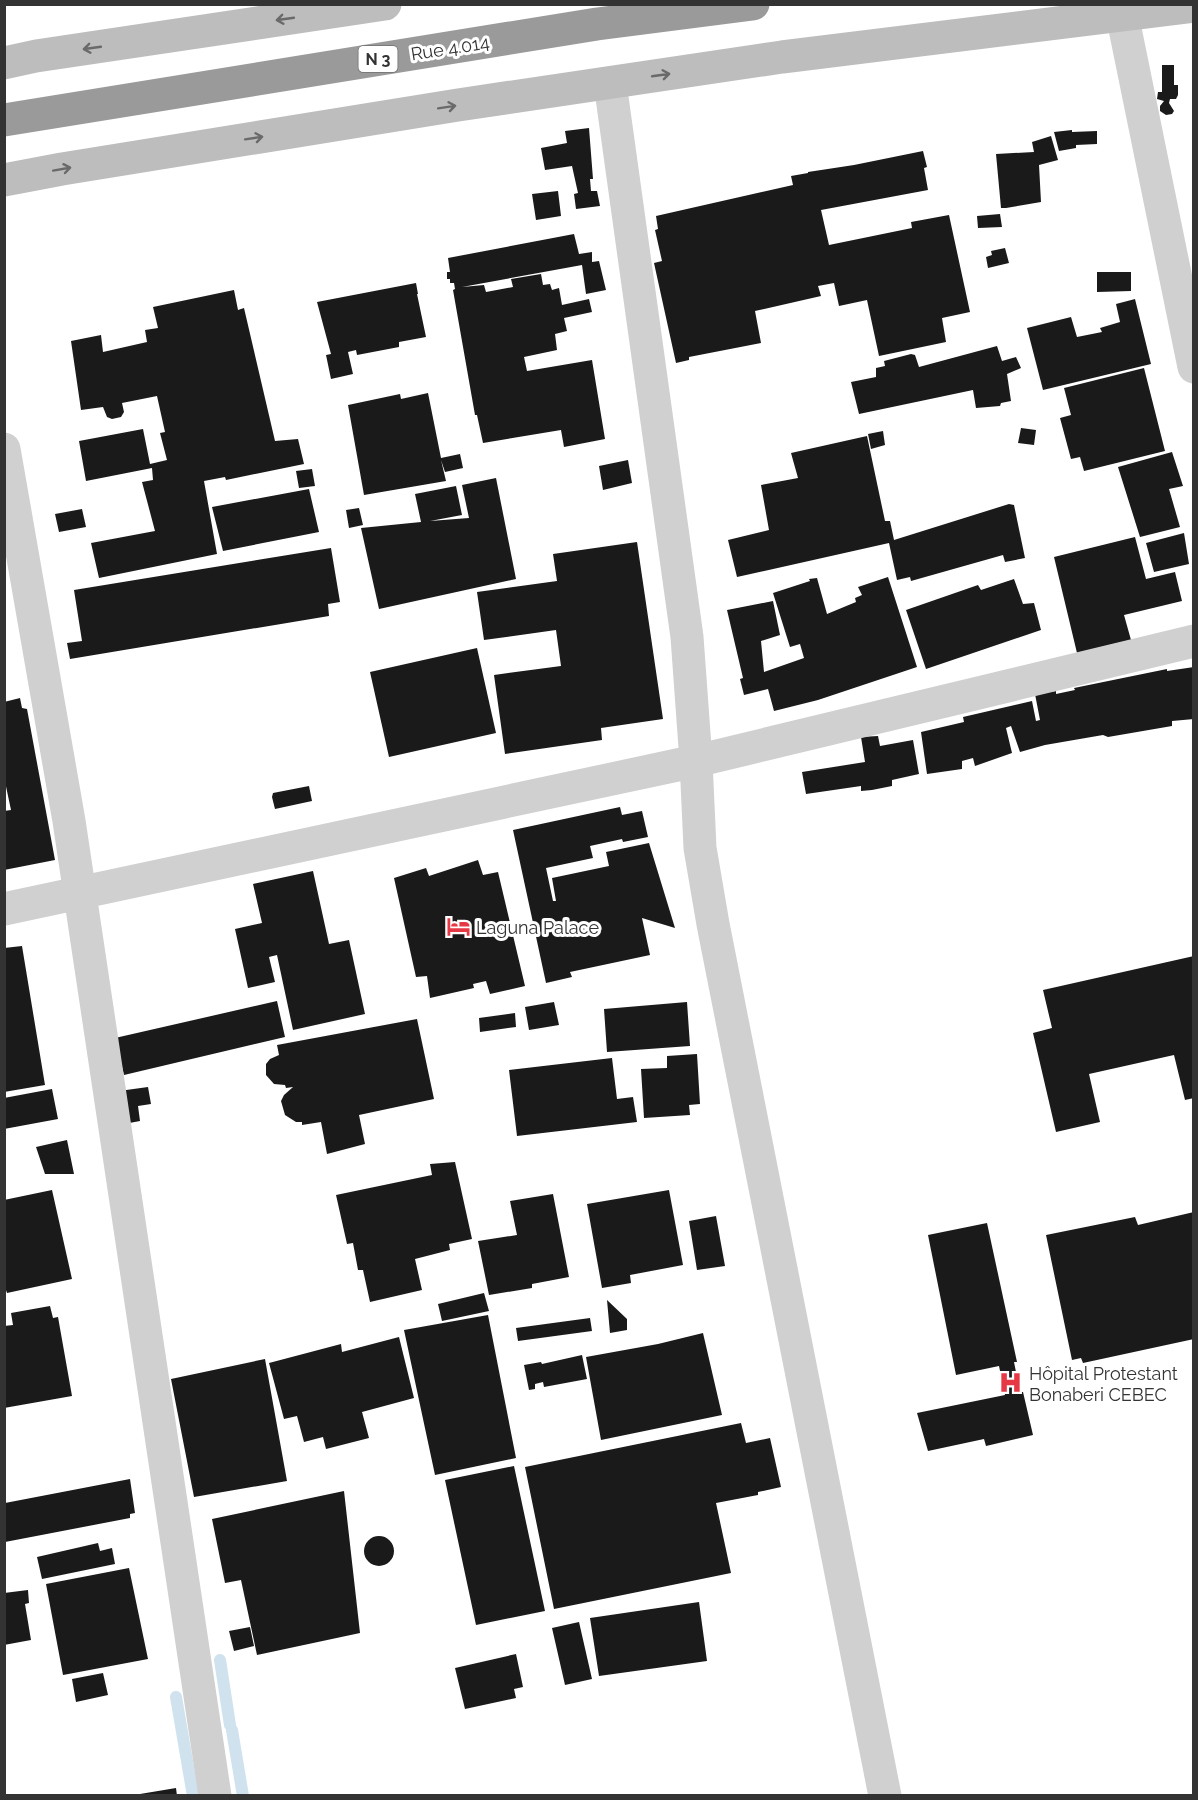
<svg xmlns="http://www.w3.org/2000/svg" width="1198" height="1800" font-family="Raleway,sans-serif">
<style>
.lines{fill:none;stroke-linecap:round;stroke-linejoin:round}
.stream{stroke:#cfe2ee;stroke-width:12}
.building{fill:#1a1a1a}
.street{stroke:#d0d0d0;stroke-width:33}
.secondary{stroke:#bdbdbd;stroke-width:33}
.highway{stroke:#9a9a9a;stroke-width:33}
.oneway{stroke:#6a6a6a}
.labels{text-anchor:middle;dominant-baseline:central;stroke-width:6;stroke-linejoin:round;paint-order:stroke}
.shield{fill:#fff;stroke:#707070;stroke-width:1.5}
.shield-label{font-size:16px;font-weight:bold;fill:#333}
.street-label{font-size:18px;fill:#333;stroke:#fff}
.poi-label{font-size:18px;fill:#333;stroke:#fff;text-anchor:start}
</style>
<rect width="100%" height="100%" fill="#fff"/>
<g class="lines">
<path class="stream" d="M 220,1660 L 230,1725
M 176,1697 L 193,1796
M 232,1730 L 243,1796"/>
</g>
<path class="building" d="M 1162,65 L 1174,65 L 1174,85 L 1178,85 L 1178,95 L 1176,99 L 1170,99 L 1169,103 L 1174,111 L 1172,114 L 1166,115 L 1160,111 L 1160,106 L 1164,101 L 1157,99 L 1158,92 L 1162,92 Z
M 589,128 L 593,179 L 590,179 L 591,191 L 597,191 L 600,206 L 576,209 L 574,194 L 578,193 L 572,166 L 545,170 L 541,148 L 567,143 L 565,131 Z
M 1072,130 L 1072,132 L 1097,131 L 1097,144 L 1076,145 L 1076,148 L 1059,151 L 1054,132 Z
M 1051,136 L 1058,160 L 1039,165 L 1041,202 L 1006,208 L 1001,208 L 996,154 L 1034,152 L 1032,142 Z
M 923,151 L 927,167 L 924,168 L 928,190 L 821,210 L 829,245 L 912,228 L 911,222 L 949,215 L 970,312 L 942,318 L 946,342 L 879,356 L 867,300 L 839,306 L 834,283 L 818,286 L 821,296 L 755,311 L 761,343 L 689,357 L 689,360 L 676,363 L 654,263 L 662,261 L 655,230 L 658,229 L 656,216 L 793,185 L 791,176 L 808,173 L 808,172 L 854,165 Z
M 558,191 L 561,216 L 536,220 L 532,194 Z
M 1000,214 L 1002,227 L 978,228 L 977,216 Z
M 574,234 L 579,254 L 592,252 L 592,262 L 599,261 L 606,290 L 586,294 L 582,265 L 462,287 L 484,285 L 486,292 L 513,287 L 511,279 L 541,274 L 543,285 L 550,284 L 552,290 L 559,288 L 562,305 L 589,299 L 592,312 L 564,318 L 567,331 L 555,334 L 557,350 L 524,357 L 527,371 L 592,360 L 605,439 L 564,447 L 561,430 L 483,443 L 477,415 L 475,415 L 453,290 L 455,289 L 454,283 L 450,283 L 450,279 L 447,279 L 447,272 L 450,272 L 448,258 Z
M 1005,248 L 1009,263 L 988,268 L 986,257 L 992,255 L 991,251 Z
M 1097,272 L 1131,272 L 1131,291 L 1097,292 Z
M 416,283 L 418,294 L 417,294 L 426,337 L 399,342 L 399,347 L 357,355 L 356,350 L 348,352 L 353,374 L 331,379 L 326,355 L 331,354 L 317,302 Z
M 234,290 L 238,310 L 244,308 L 275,441 L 298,439 L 304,464 L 226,480 L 225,477 L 204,481 L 217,554 L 99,578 L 91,543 L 155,531 L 142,482 L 153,480 L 152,468 L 86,481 L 79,441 L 143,429 L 150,464 L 167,460 L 160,433 L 165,432 L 157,396 L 122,403 L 124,412 L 121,417 L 112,419 L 107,417 L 103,407 L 81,410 L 71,341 L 101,335 L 103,352 L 147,342 L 145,330 L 158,328 L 153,307 Z
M 1135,299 L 1151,364 L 1043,390 L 1027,328 L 1071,317 L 1077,337 L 1102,332 L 1100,328 L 1120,322 L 1116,304 Z
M 997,346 L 1002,361 L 1016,357 L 1021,368 L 1007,374 L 1011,401 L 1001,403 L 1000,406 L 976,408 L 973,390 L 859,414 L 851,382 L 876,377 L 876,368 L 885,366 L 884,361 L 911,354 L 915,355 L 919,367 Z
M 1144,368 L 1165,451 L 1084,471 L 1080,457 L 1071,459 L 1060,418 L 1071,415 L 1064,388 Z
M 428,393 L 441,458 L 460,454 L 463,468 L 445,472 L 441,460 L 446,481 L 364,495 L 348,405 L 400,394 L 401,399 Z
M 1021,428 L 1036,430 L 1034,445 L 1018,443 Z
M 883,431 L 885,445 L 871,449 L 868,434 Z
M 867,436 L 885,521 L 890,521 L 894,540 L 1009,504 L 1014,505 L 1025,558 L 1005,562 L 1003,555 L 911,581 L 910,577 L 897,580 L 889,543 L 737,577 L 728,540 L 769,530 L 761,485 L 798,478 L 791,453 Z
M 1172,452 L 1183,486 L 1169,489 L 1180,527 L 1140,537 L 1118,467 Z
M 628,460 L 632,483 L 603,490 L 599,466 Z
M 312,469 L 315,486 L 299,488 L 296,471 Z
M 496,478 L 516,579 L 379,609 L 361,528 L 421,522 L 415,494 L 456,486 L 462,515 L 430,521 L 469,518 L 462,485 Z
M 309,489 L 319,532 L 223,551 L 212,507 Z
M 359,508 L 363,525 L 349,528 L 346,510 Z
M 82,509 L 86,527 L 59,532 L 55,514 Z
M 1184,533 L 1189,564 L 1154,572 L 1146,543 Z
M 1135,537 L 1146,579 L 1175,572 L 1182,601 L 1124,615 L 1131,640 L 1077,653 L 1054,557 Z
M 637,542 L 663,719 L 601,728 L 602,740 L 505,754 L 494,675 L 561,666 L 556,630 L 484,640 L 477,592 L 557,581 L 553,554 Z
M 331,548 L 340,602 L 328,604 L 329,616 L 70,659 L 67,643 L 82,641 L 74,590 Z
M 888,577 L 917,667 L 818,700 L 774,711 L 768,689 L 744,695 L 740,679 L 743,678 L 727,610 L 773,601 L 780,635 L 761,641 L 764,672 L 804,658 L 800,644 L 790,647 L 773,593 L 810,581 L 809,579 L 817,578 L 827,614 L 856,602 L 855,598 L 862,595 L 858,587 Z
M 1014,579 L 1023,604 L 1034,603 L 1041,630 L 926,669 L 906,610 L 978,585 L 981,590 Z
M 477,648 L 496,733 L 389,757 L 370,672 Z
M 1194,667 L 1194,719 L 1172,721 L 1172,726 L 1108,737 L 1103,735 L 1045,745 L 1020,752 L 1011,726 L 1006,728 L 1012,753 L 975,766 L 973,758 L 962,761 L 962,769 L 927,774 L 921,732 L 964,722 L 963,717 L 1032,701 L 1036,721 L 1040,720 L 1035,694 L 1056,691 L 1056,694 L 1075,690 L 1074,688 L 1167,669 L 1167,671 Z
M 20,698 L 22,708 L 27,709 L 55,860 L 4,870 L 4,811 L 11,810 L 4,777 L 4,702 Z
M 878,736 L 880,746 L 913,740 L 919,774 L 892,780 L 892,786 L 872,790 L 861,791 L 861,786 L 806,794 L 802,772 L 865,762 L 861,737 Z
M 309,786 L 312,801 L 275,809 L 272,797 L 273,793 Z
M 620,807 L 622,815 L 642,811 L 648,837 L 623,842 L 622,839 L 590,846 L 593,858 L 546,868 L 553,901 L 556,901 L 552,878 L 609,866 L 606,852 L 649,843 L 675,928 L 642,918 L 650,955 L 570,972 L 572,977 L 546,983 L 513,830 Z
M 478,860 L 483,875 L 498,872 L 525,986 L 490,994 L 486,981 L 473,984 L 474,988 L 430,998 L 427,976 L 416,977 L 394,878 L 426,868 L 429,876 Z
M 313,871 L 329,944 L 349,940 L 365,1014 L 293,1030 L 277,955 L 269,957 L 275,982 L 248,988 L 235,929 L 262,923 L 253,884 Z
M 22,946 L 45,1085 L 4,1092 L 4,948 Z
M 1194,956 L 1194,1098 L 1185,1100 L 1174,1055 L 1089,1074 L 1100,1122 L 1056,1132 L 1033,1033 L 1052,1028 L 1043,990 Z
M 277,1001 L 285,1037 L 124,1075 L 115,1038 Z
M 554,1002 L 559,1025 L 529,1030 L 525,1007 Z
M 687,1002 L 690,1046 L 607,1052 L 604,1009 Z
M 515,1013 L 516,1027 L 480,1032 L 479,1018 Z
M 417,1019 L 434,1099 L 359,1115 L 365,1144 L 327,1154 L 321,1122 L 302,1125 L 302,1122 L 296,1122 L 285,1115 L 281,1101 L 284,1095 L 293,1087 L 286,1088 L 285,1085 L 274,1084 L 266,1075 L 266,1064 L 270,1059 L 279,1055 L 277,1045 Z
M 697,1054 L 700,1104 L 689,1105 L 690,1115 L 644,1118 L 641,1069 L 667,1068 L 667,1056 Z
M 612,1058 L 617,1099 L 633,1097 L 637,1122 L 517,1136 L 509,1070 Z
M 148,1087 L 151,1104 L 138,1106 L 140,1121 L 124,1124 L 119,1091 Z
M 52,1089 L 58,1119 L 4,1129 L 4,1098 Z
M 67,1140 L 74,1174 L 45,1174 L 36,1147 Z
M 455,1162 L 472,1239 L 449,1244 L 450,1250 L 415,1259 L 422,1290 L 370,1302 L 363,1270 L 358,1270 L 353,1243 L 347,1244 L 336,1195 L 432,1175 L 430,1164 Z
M 52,1190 L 72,1279 L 7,1293 L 4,1284 L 4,1200 Z
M 669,1190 L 683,1265 L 630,1275 L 631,1283 L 602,1288 L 587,1204 Z
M 553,1194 L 569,1277 L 532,1284 L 532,1288 L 489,1295 L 478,1241 L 517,1235 L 510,1201 Z
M 1194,1212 L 1194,1339 L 1083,1363 L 1081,1358 L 1072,1360 L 1046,1235 L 1135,1217 L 1138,1225 Z
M 716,1216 L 725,1266 L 697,1270 L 689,1221 Z
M 987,1223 L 1017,1362 L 1014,1362 L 1020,1392 L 1023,1392 L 1033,1435 L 986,1446 L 984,1439 L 928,1451 L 917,1413 L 1005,1395 L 999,1366 L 956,1375 L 928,1235 Z
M 484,1293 L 489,1311 L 442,1321 L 438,1304 Z
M 607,1300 L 627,1319 L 627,1330 L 610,1333 Z
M 50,1306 L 53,1318 L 58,1317 L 72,1396 L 4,1408 L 4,1326 L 13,1325 L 11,1313 Z
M 488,1315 L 516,1458 L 435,1475 L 404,1330 Z
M 590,1318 L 592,1331 L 518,1341 L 516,1328 Z
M 703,1333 L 722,1415 L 601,1440 L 586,1357 L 658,1344 Z
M 399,1337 L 414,1398 L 362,1412 L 369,1438 L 326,1449 L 323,1437 L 304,1442 L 297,1416 L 284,1419 L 269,1363 L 341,1344 L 342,1352 Z
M 582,1355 L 587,1379 L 544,1387 L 543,1382 L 535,1384 L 535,1389 L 529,1390 L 524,1365 L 541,1362 L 542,1364 Z
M 265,1359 L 287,1481 L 194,1497 L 171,1379 Z
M 741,1423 L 746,1443 L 770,1438 L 781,1487 L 758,1492 L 758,1495 L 716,1503 L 731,1573 L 554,1609 L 525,1467 Z
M 514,1466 L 545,1611 L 476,1625 L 445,1480 Z
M 130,1479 L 135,1513 L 130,1514 L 130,1518 L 5,1542 L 5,1503 Z
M 344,1491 L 360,1633 L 257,1655 L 241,1580 L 225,1583 L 212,1519 Z
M364 1551a15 15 0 1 1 30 0a15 15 0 1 1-30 0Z
M 98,1543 L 100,1551 L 112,1548 L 115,1564 L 42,1579 L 37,1557 Z
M 129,1568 L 148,1659 L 63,1675 L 46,1584 Z
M 28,1590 L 29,1603 L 25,1604 L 31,1640 L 4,1645 L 4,1593 Z
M 699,1602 L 707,1661 L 599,1676 L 590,1618 Z
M 579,1622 L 592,1679 L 565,1685 L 552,1628 Z
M 250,1627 L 254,1646 L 234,1651 L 229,1631 Z
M 516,1654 L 523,1687 L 514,1689 L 516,1698 L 465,1709 L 455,1668 Z
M 103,1673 L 108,1695 L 76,1702 L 72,1679 Z
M 176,1788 L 177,1796 L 140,1796 L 140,1794 Z"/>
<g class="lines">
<path class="street" d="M 1122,14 L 1194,367
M 610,83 L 687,637 L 696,761 L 700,848 L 713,924 L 885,1796
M 4,449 L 69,821 L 215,1796
M 4,909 L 696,761 L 1194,641"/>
<path class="secondary" d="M 4,63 L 36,56 L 385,4
M 4,180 L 62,169 L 458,105 L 782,57 L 1194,6"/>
<path class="highway" d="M 4,120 L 597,24 L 753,4"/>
</g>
<defs><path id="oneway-shaft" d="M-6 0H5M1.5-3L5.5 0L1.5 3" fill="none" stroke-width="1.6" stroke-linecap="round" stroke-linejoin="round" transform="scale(1.5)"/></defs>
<g class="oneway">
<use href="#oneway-shaft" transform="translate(285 19) rotate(172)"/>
<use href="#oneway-shaft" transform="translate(92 48) rotate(172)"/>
<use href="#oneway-shaft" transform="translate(661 75) rotate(-8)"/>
<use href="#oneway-shaft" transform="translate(447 107) rotate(-9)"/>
<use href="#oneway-shaft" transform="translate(254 138) rotate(-9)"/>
<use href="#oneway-shaft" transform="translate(62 169) rotate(-10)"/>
</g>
<defs>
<symbol id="hotel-bare" viewBox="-9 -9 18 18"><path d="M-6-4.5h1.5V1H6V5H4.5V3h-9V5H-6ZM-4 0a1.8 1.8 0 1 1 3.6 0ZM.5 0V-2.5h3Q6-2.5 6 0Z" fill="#e63946" stroke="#fff" stroke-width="2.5" paint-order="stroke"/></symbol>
<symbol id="hospital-bare" viewBox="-9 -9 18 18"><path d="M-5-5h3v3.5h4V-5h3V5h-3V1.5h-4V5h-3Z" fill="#e63946" stroke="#fff" stroke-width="2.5" paint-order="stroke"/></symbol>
</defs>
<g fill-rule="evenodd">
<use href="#hotel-bare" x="442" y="910" width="33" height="33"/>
<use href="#hospital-bare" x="994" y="1366" width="33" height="33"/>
</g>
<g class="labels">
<rect class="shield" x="358.5" y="46" width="39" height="26" rx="4.5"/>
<g class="shield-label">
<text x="378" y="59">N 3</text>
</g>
<g class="street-label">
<text transform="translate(450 48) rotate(-9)">Rue 4.014</text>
</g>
<g class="poi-label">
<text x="476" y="927">Laguna Palace</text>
<text x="1029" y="1373">Hôpital Protestant<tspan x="1029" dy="21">Bonaberi CEBEC</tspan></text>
</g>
</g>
<rect width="1198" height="1800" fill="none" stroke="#333333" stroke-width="12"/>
</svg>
